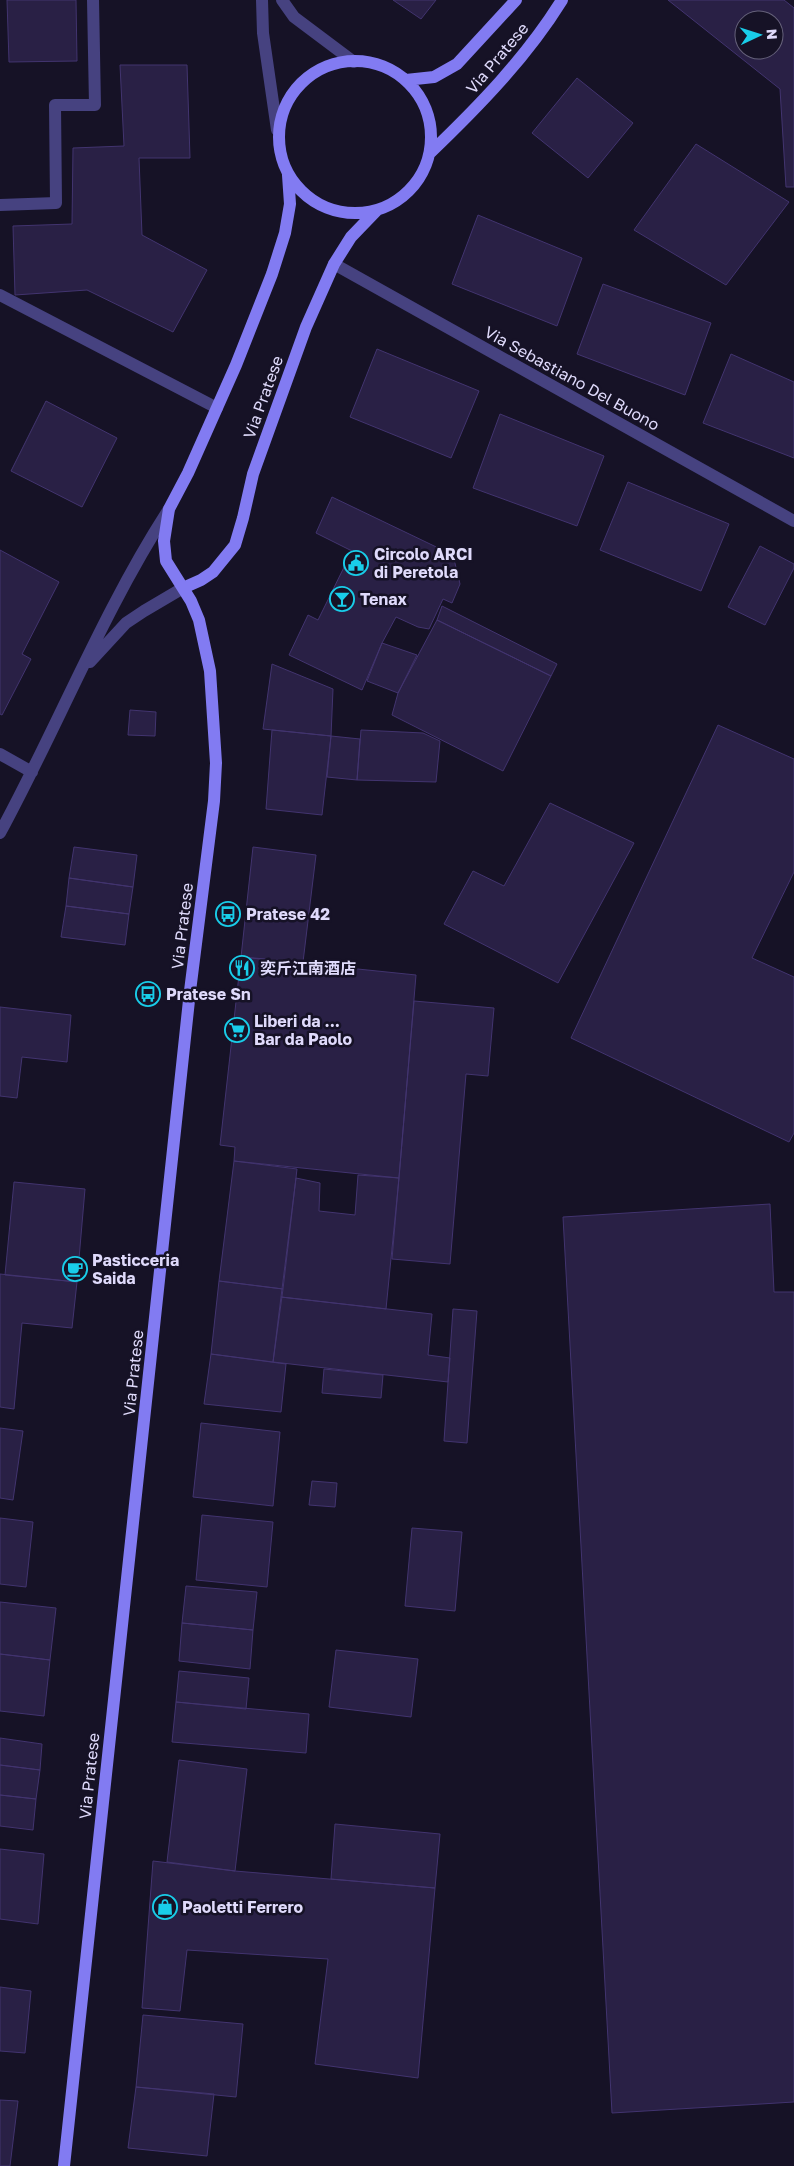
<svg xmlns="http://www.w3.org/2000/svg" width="794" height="2166" font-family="'Golos Text','Noto Sans SC',sans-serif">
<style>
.building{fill:#292045;stroke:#42346f;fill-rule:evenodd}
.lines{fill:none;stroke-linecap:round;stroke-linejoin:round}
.street{stroke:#464280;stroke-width:12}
.secondary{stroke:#827bf2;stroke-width:12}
.labels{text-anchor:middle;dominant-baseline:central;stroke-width:5;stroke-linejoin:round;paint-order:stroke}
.street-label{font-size:16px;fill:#dfdafb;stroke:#161226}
.poi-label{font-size:16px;font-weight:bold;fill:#dfdafb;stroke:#161226;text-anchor:start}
</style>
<rect width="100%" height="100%" fill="#161226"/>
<path class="building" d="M 7,0 L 76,0 L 77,61 L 9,62 Z
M 393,0 L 436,0 L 421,19 Z
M 668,0 L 784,0 L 794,8 L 794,187 L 786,187 L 780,89 ZM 744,20 L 774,20 L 774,50 L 744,50 Z
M 120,65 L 187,65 L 190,158 L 139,158 L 142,235 L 207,270 L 173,332 L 87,290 L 15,295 L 13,226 L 72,224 L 73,148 L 124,146 Z
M 577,78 L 633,123 L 588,178 L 532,133 Z
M 696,144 L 789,202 L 726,285 L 634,230 Z
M 478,215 L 582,258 L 557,326 L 452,284 Z
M 603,284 L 711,323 L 685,395 L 577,354 Z
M 377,349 L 479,391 L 451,458 L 350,417 Z
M 731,354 L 794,382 L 794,458 L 703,423 Z
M 46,401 L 117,438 L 82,507 L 11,471 Z
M 500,414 L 604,456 L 577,526 L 473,488 Z
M 628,482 L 729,524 L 701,591 L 600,550 Z
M 332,497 L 453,555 L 460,584 L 452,603 L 443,599 L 429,629 L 418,627 L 396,617 L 382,643 L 362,690 L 289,655 L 308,615 L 318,620 L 352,551 L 316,533 Z
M 760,546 L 794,564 L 794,568 L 765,625 L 728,607 Z
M 0,550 L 59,582 L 22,654 L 31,659 L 2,715 L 0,714 Z
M 442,606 L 557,664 L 551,676 L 437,620 Z
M 437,620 L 551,676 L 503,771 L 392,715 L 398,693 Z
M 382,643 L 417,655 L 398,693 L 367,681 Z
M 272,664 L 333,689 L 331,736 L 263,729 Z
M 130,710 L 156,712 L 155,736 L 128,735 Z
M 718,725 L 794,759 L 794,872 L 752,958 L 794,977 L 794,1133 L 789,1142 L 571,1038 Z
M 272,730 L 331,736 L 322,815 L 266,809 Z
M 361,730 L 423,733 L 440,741 L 436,782 L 357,780 Z
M 331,736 L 360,739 L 357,780 L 327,777 Z
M 550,803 L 634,843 L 558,983 L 444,924 L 473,871 L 504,886 Z
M 74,847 L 137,855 L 133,887 L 69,878 Z
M 253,847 L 316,855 L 303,962 L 241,957 Z
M 69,878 L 133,887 L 129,914 L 66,906 Z
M 66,906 L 129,914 L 125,945 L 61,937 Z
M 241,957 L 416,975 L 399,1178 L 234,1161 L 235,1147 L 220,1145 Z
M 414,1001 L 494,1008 L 488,1076 L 466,1074 L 450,1264 L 392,1259 Z
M 0,1007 L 71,1015 L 67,1062 L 22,1057 L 17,1098 L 0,1096 Z
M 234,1161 L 297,1169 L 283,1289 L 219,1281 Z
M 358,1175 L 399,1178 L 386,1309 L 281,1297 L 296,1178 L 320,1183 L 319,1211 L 355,1215 Z
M 14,1182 L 85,1189 L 77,1282 L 5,1275 Z
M 770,1204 L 774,1292 L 794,1292 L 794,2102 L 612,2113 L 563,1217 Z
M 0,1274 L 77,1282 L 72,1328 L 22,1323 L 14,1409 L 0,1407 Z
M 219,1281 L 283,1289 L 273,1362 L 211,1354 Z
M 281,1297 L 432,1314 L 428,1355 L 450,1358 L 448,1382 L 273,1362 Z
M 453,1309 L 477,1311 L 467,1443 L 444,1441 Z
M 211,1354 L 286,1364 L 281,1412 L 204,1404 Z
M 324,1369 L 383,1375 L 381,1398 L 322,1393 Z
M 201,1423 L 280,1432 L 273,1506 L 193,1497 Z
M 0,1428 L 23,1431 L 13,1500 L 0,1498 Z
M 312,1481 L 337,1483 L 335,1507 L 309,1505 Z
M 202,1515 L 273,1522 L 267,1587 L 196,1580 Z
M 0,1518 L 33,1522 L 26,1587 L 0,1584 Z
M 412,1528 L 462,1532 L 455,1611 L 405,1606 Z
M 186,1586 L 257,1592 L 253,1630 L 182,1623 Z
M 0,1602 L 56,1608 L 50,1660 L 0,1654 Z
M 182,1623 L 253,1630 L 250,1669 L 179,1661 Z
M 336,1650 L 418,1659 L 411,1717 L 329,1707 Z
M 0,1654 L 50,1660 L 44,1716 L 0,1711 Z
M 179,1671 L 249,1678 L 246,1709 L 176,1702 Z
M 176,1702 L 309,1714 L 306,1753 L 172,1742 Z
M 0,1738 L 42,1744 L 40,1770 L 0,1765 Z
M 179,1760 L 247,1769 L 235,1871 L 167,1862 Z
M 0,1765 L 40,1770 L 36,1799 L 0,1795 Z
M 0,1795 L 36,1799 L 33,1830 L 0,1826 Z
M 335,1824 L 440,1834 L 435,1888 L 331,1879 Z
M 0,1849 L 44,1854 L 38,1924 L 0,1919 Z
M 153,1861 L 235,1871 L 435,1888 L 418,2078 L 315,2064 L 328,1959 L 187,1950 L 180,2011 L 142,2008 Z
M 0,1987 L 31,1991 L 25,2053 L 0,2051 Z
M 143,2015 L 243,2024 L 236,2097 L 136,2087 Z
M 136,2087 L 214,2094 L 207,2156 L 128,2148 Z
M 0,2100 L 18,2101 L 10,2166 L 0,2166 Z"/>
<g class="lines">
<path class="street" d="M 262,0 L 263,33 L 277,130
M 282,0 L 294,17 L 354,62
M 0,205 L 56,203 L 55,105 L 95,105 L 93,0
M 334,264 L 794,521
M 0,295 L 217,408
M 90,662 L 126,623 L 144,611 L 183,588
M 0,754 L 32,772
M 0,833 C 58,726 103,611 169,509"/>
<path class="secondary" d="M279 137a76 76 0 1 1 152 0a76 76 0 1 1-152 0Z
M 406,80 L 434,77 L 457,64 L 516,0
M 429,154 C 478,107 526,58 562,0
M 183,588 L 201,580 L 213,572 L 235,545 L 243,518 L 253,474 L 306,327 L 334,264 L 351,237 L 377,210
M 64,2166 L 190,991 L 214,801 L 216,763 L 210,671 L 199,620 L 191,601 L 166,561 L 164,541 L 169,509 L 188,473 L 236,365 L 272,274 L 285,233 L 290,204 L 288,175"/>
</g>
<defs>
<symbol id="civic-ring" viewBox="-11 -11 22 22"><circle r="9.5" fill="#161226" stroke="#19cde9" stroke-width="1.5"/><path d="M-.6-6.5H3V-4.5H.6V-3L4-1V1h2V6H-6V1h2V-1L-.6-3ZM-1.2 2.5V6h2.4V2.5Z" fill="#19cde9"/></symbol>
<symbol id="bar-ring" viewBox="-11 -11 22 22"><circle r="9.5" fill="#161226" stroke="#19cde9" stroke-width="1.5"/><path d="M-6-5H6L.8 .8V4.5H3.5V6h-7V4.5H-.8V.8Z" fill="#19cde9"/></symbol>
<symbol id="bus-ring" viewBox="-11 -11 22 22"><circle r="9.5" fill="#161226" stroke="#19cde9" stroke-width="1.5"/><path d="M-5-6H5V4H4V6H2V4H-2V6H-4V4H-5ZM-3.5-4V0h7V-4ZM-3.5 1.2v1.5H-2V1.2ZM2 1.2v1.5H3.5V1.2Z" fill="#19cde9"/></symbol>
<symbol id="restaurant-ring" viewBox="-11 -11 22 22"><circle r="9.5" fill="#161226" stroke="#19cde9" stroke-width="1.5"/><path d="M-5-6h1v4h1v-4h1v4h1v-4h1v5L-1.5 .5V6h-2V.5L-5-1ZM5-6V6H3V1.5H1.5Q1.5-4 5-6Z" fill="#19cde9"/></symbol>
<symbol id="supermarket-ring" viewBox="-11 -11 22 22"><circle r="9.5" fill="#161226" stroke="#19cde9" stroke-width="1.5"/><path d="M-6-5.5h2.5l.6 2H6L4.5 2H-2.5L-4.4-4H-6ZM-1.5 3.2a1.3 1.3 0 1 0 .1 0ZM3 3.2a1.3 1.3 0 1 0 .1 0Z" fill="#19cde9"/></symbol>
<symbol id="cafe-ring" viewBox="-11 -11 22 22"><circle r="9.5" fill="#161226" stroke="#19cde9" stroke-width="1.5"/><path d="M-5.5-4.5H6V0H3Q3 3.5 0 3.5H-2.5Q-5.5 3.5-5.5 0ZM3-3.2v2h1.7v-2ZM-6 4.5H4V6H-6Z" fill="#19cde9"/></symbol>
<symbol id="shop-ring" viewBox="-11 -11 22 22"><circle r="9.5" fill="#161226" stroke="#19cde9" stroke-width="1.5"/><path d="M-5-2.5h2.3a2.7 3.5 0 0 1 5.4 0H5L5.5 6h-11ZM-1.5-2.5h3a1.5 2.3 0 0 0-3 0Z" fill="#19cde9"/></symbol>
</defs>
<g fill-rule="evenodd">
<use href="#civic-ring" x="342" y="549" width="28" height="28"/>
<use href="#bar-ring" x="328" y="585" width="28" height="28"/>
<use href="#bus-ring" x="214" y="900" width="28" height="28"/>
<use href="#restaurant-ring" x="228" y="954" width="28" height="28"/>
<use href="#bus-ring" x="134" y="980" width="28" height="28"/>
<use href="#supermarket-ring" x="223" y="1016" width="28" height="28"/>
<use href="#cafe-ring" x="61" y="1255" width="28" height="28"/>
<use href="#shop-ring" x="151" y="1893" width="28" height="28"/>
</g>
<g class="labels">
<g class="street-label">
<text transform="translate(497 58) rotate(-50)">Via Pratese</text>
<text transform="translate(572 378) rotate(29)">Via Sebastiano Del Buono</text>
<text transform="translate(263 397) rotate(-70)">Via Pratese</text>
<text transform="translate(182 926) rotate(-83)">Via Pratese</text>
<text transform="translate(133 1373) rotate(-84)">Via Pratese</text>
<text transform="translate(89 1776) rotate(-84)">Via Pratese</text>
</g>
<g class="poi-label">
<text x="374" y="554">Circolo ARCI<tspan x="374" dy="18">di Peretola</tspan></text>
<text x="360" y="599">Tenax</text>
<text x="246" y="914">Pratese 42</text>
<text x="260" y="968">奕斤江南酒店</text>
<text x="166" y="994">Pratese Sn</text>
<text x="254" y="1021">Liberi da ...<tspan x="254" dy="18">Bar da Paolo</tspan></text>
<text x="92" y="1260">Pasticceria<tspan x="92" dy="18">Saida</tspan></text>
<text x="182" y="1907">Paoletti Ferrero</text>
</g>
</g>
<g transform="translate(759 35) rotate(86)"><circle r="24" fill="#161226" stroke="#66627b"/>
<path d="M0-4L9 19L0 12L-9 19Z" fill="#19cde9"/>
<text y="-8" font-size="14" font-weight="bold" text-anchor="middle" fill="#dfdafb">N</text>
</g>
</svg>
